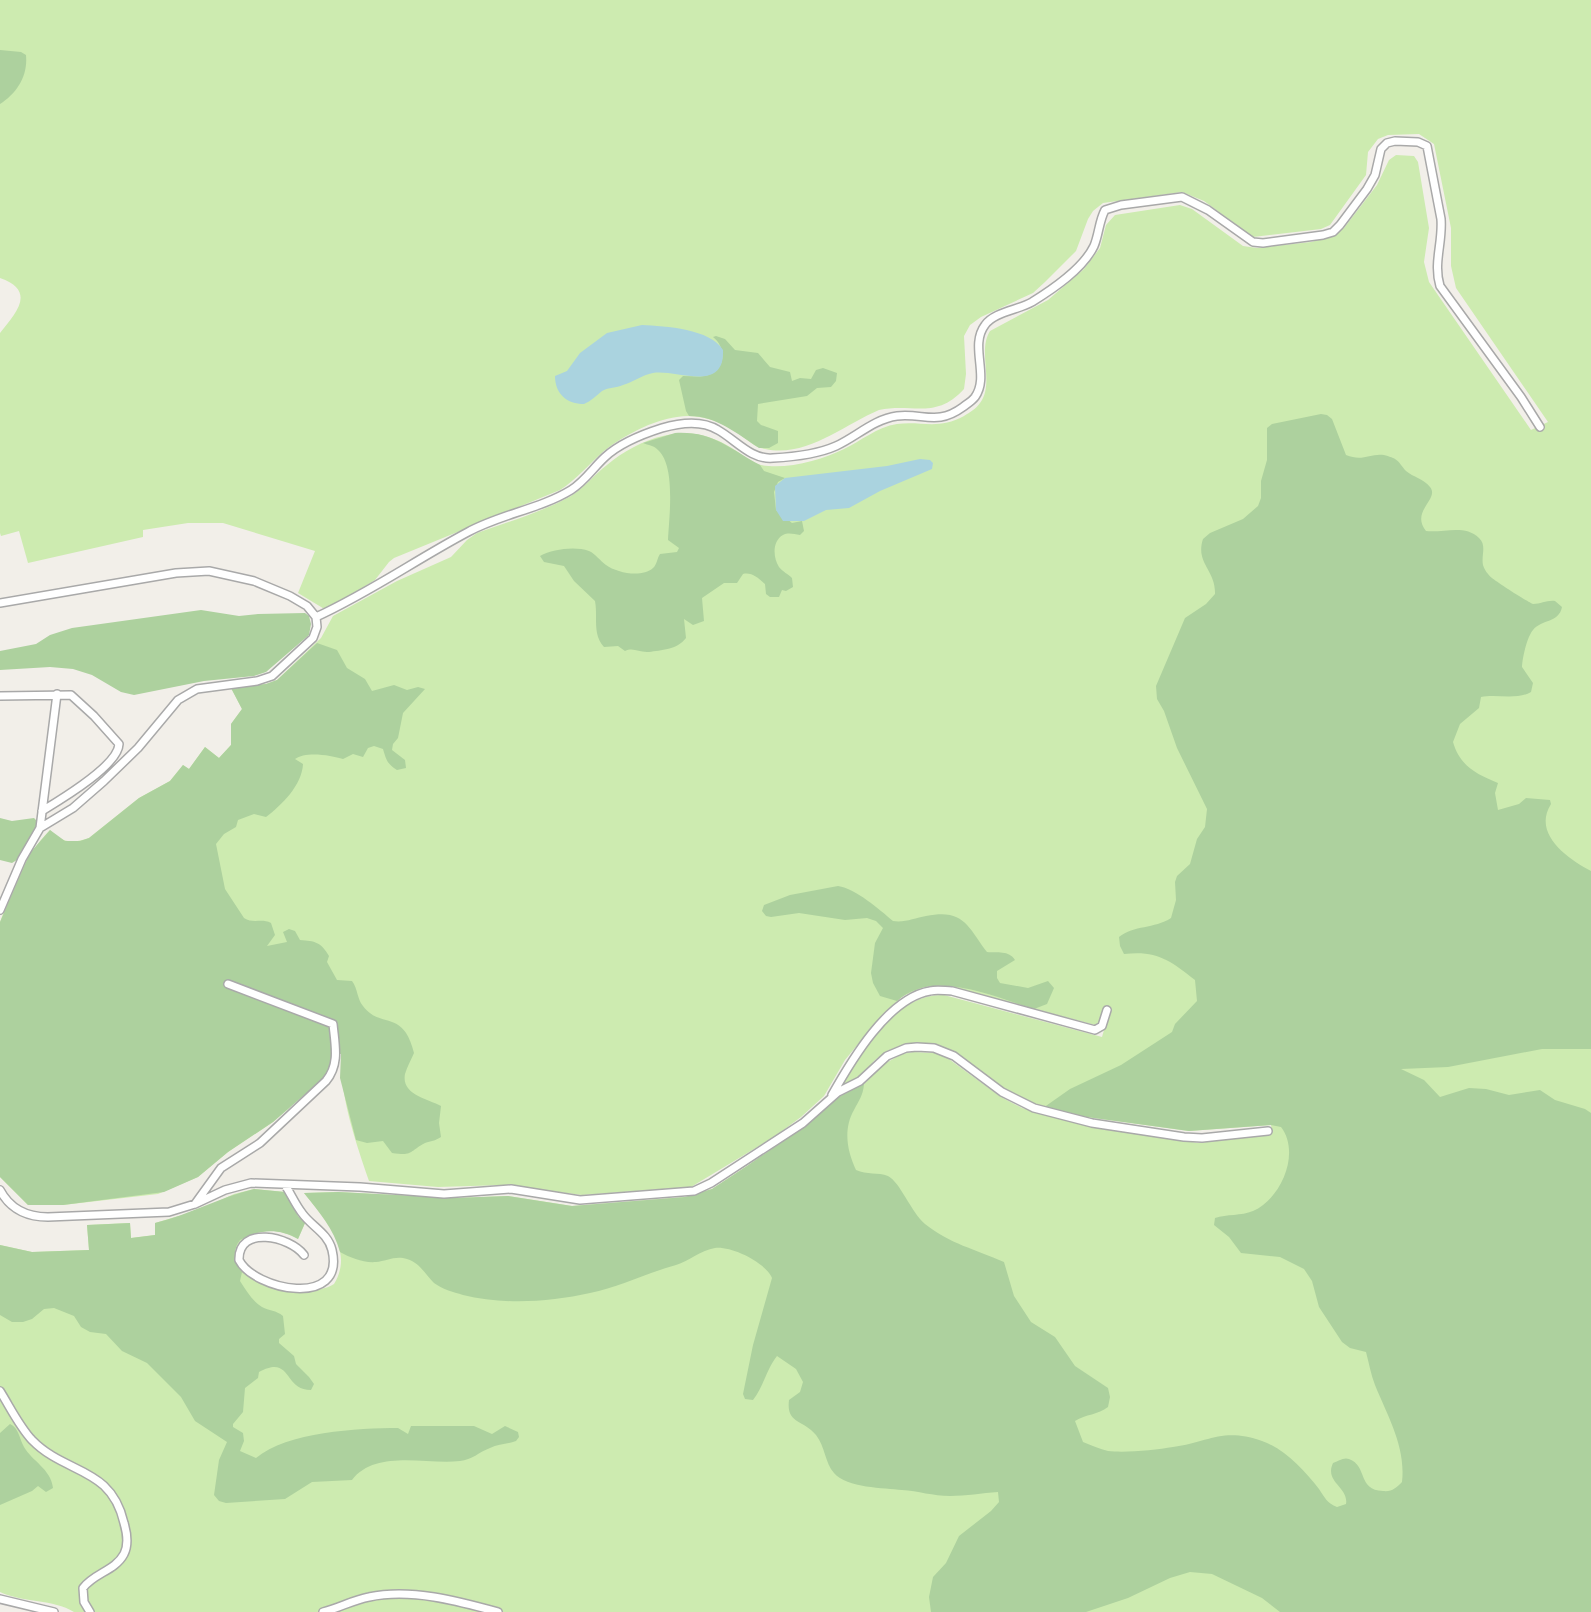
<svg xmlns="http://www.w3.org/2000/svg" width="1591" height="1612" font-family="Mulish,sans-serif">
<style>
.grass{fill:#cdebb0}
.forest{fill:#add19e}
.water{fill:#aad3df}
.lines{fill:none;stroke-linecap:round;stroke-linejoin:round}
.minor-casing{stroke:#a9a9a9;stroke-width:10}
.minor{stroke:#fff;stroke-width:7}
</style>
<rect width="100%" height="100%" fill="#f2efe9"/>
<path class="grass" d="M 0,0 L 1591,0 L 1591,1612 L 74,1612 C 53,1599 24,1603 0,1592 L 0,1245 L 32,1252 L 89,1250 L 87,1225 L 130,1223 L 131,1238 L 155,1235 L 155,1223 L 199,1210 L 234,1194 L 254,1189 L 285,1192 L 298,1216 L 305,1223 L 298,1239 C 284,1231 271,1229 256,1233 C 235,1238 226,1258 245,1273 C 265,1289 311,1298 334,1284 C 355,1250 324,1218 304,1193 L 338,1192 L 454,1198 L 508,1196 L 572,1206 L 685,1197 L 712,1189 L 747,1166 L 808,1124 L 843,1094 L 864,1084 L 884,1064 L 902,1054 L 913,1052 L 935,1053 L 946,1057 L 1001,1097 L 1022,1108 L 1072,1122 L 1198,1143 L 1272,1134 L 1271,1125 L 1189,1131 L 1065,1114 L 1024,1101 L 1008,1092 L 959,1055 L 939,1045 L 927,1043 L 905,1044 L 887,1051 L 875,1060 L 859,1078 L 838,1088 C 860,1053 897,992 944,995 L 1102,1037 L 1110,1009 L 1099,1026 L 955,988 L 929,985 L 903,996 L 882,1015 L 845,1060 L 824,1096 L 801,1117 L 774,1137 L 691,1187 L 582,1195 L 504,1185 L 438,1187 L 369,1181 C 355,1140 340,1097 341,1054 L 332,1053 L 288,1109 L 273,1122 L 228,1152 L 198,1177 L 158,1194 L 63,1205 L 28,1205 L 0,1177 L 0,922 C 13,889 24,856 50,830 C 62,843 72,844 89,838 L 139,798 L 170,781 L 183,765 L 189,769 L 205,747 L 219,758 L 231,745 L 231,724 L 242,709 L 231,688 L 266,684 L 277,680 L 321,638 L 333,616 L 397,581 L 451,557 L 467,540 L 477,533 C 508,522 542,512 571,496 C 585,487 594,475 607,465 C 622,452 644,440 663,436 C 692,429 714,436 738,452 C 745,457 753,463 761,465 C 786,470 822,460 844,449 C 861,441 877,427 897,424 C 922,421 939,430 964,416 C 970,412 976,409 980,403 C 995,383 977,352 990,331 L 1048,300 L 1084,269 L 1100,248 L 1106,225 L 1115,215 L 1180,205 L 1192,209 L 1243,246 L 1257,248 L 1311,242 L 1333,236 L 1344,228 L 1377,185 L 1389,160 L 1396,155 L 1414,156 L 1418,162 L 1429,228 L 1424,262 L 1429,282 L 1531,430 L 1548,422 L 1456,288 L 1451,266 L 1451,228 L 1434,144 L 1419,134 L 1388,135 L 1378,139 L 1368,152 L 1366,175 L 1330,225 L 1321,229 L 1253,237 L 1204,201 L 1182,192 L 1103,203 L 1093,211 L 1088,219 L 1076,251 L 1045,282 L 1033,293 L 981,317 L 970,325 L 964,336 L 966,374 L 964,389 C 936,420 913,403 879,410 C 843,425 807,458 765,449 C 756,448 749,441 742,436 C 722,422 701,413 677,417 C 653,420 623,436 604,451 C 589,464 577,479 560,490 L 394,558 L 389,562 L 375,580 L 326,610 L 298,593 L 315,551 L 223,523 L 188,523 L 143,530 L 143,537 L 28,563 L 19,531 L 1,536 L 0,533 L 0,333 C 16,313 37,291 0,278 Z"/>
<path class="forest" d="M 0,50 L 21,52 L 26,55 C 28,76 17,93 0,104 Z
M 716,336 L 725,339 L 735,350 L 758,353 L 770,367 L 790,372 L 792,381 L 800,378 L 811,379 L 816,370 L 823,368 L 837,373 L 836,381 L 831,387 L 817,388 L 807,396 L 758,404 L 757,421 L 761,425 L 778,431 L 778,443 L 769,448 L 759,448 C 737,434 717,416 689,416 L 686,411 L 679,380 L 683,376 C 692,376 702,378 711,374 C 726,367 726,347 713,337 Z
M 1321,414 L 1327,415 L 1332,419 L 1346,455 C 1363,462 1370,453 1384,455 C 1385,455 1394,458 1395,459 C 1400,462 1402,467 1406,471 C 1413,477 1424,479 1430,487 C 1440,499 1410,511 1426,531 C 1444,533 1465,524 1479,538 C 1487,545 1481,556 1483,565 C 1484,569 1488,575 1492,578 C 1497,582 1529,603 1533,604 C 1541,604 1547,600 1555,601 L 1562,607 C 1559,623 1542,619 1533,630 C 1527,637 1522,659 1522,667 L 1533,683 L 1531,692 C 1518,700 1496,694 1481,697 L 1479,708 L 1460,724 L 1453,742 C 1460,766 1476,774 1498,783 L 1495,793 L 1498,810 L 1519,804 L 1526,798 L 1550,800 L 1551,804 C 1532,834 1568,859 1591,871 L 1591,1049 L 1542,1049 L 1448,1067 L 1401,1069 L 1424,1080 L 1440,1097 L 1469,1088 L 1486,1089 L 1509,1095 L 1540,1090 L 1555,1100 L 1585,1109 L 1591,1113 L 1591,1612 L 1280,1612 L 1262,1598 L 1212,1574 L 1190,1572 L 1170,1578 L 1128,1598 L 1086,1612 L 931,1612 L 929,1597 L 933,1577 L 946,1563 L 959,1536 L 991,1511 L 999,1502 L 998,1492 C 982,1493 966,1496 950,1496 C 933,1496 918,1491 902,1490 C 884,1488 847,1488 834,1473 C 825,1463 825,1446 816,1435 C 803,1419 786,1424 789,1400 L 800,1392 L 803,1382 L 796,1369 L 777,1356 C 766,1370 764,1386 753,1400 L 745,1399 L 743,1394 L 753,1345 L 772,1278 C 766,1263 732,1246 715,1248 C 701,1250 689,1261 676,1265 C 647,1273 619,1287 590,1293 C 550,1302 503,1305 463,1295 C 453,1292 442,1289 434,1283 C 425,1274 420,1263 407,1259 C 396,1255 386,1261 376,1262 C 363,1263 351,1258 340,1252 C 334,1229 319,1212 304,1193 L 338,1192 L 454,1198 L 508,1196 L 572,1206 L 685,1197 L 712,1189 L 747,1166 L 808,1124 L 833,1100 L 864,1084 C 863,1096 859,1100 854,1110 C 843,1129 847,1151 856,1170 C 867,1175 878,1172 888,1176 C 900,1182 911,1212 925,1224 C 950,1244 975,1249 1004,1262 L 1014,1296 L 1031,1322 L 1055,1337 L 1075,1366 L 1108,1388 L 1110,1397 L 1108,1407 C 1098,1415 1086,1414 1075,1421 L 1083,1442 C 1091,1445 1100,1449 1108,1451 C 1125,1453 1156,1450 1173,1447 C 1209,1442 1223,1427 1262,1441 C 1285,1449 1304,1470 1319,1489 C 1325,1498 1327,1503 1337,1507 L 1346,1504 C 1349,1487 1324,1482 1333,1463 C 1338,1461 1344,1457 1349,1459 C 1368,1466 1357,1490 1383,1491 C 1392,1492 1396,1488 1402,1482 C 1406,1447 1388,1417 1375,1385 C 1371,1375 1369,1363 1366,1352 L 1350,1348 L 1342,1342 L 1319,1307 L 1312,1281 L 1304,1269 L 1280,1257 L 1241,1253 L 1229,1237 L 1214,1225 L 1215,1218 C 1227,1214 1241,1216 1253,1211 C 1281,1199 1301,1153 1281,1127 L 1271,1125 L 1189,1131 L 1065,1114 L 1043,1108 L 1070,1089 L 1121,1065 L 1172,1032 L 1175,1024 L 1197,1001 L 1195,980 C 1170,960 1156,950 1124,954 L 1120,946 L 1119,937 C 1134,925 1154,929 1171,918 L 1176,900 L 1175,882 L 1177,876 L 1190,864 L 1197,839 L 1205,827 L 1207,809 L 1177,748 L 1164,711 L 1157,699 L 1156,686 L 1185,618 L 1206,604 L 1215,594 C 1216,570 1195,563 1203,539 L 1210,533 L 1243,519 L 1258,506 L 1261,498 L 1261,481 L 1267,460 L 1267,428 L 1272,424 Z
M 675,433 C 713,431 728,448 760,465 L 764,471 L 785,478 L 778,482 L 774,492 L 776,510 L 792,523 L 802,521 L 804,531 L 800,535 C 794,534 788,532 783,535 C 772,541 773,558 779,567 C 783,572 788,574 792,578 L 793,587 L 786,591 L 782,590 L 779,597 L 770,597 L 766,594 L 765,584 C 758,578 752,572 743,574 L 737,583 L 724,583 L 702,598 L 704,621 L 693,625 L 684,619 L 686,638 C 677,650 661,650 649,652 C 639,653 634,647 625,651 L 618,646 L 604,647 C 592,634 598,617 595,601 L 574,581 L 564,566 L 544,562 L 540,556 C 553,549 575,546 589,551 C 596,554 600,561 606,565 C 617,573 642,578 653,568 C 657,565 657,558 660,554 L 677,552 L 679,548 L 668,540 C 669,518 676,466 658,450 C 655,446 648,445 643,443 Z
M 201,610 L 239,616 L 258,614 L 305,613 L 309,616 L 311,624 L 309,635 L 266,672 L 254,676 L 204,681 L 134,695 L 121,692 L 92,675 L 73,669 L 50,667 L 0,670 L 0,651 L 36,644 L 50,635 L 72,628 Z
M 317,643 L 337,650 L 347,668 L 365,679 L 372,691 L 394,685 L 407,690 L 418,687 L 425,689 L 403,713 L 398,738 L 393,744 L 392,750 L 405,760 L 406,768 L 397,770 C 387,764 386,759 383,749 L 374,746 L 368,748 L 363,757 L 353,754 L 343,759 C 331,755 305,751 295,759 L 303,764 C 302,785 282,805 266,817 L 254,814 L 238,820 L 236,827 L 224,834 L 216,844 L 225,889 L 244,918 C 253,924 262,918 271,923 L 275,935 L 267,946 L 287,942 L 283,932 L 289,929 L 295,931 L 300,940 C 315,941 321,942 329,956 L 327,962 L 337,980 L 352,981 C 358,989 357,999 363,1006 C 381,1030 403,1008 414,1053 C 411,1060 407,1067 405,1074 C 401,1095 428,1099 441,1106 L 439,1123 L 441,1137 C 435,1141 431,1141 425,1143 C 408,1152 414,1156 392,1153 L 383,1141 L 367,1143 L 356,1140 L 340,1078 L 341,1054 L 332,1053 L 329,1070 L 324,1078 L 273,1122 L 228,1152 L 198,1177 L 164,1192 L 63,1205 L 28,1205 L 0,1177 L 0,922 L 30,853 L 50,830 L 65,841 L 80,841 L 89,838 L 139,798 L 170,781 L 183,765 L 189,769 L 205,747 L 219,758 L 231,745 L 231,724 L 242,709 L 231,688 L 266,684 L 277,680 Z
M 0,818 L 12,821 L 34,818 L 39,823 L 20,858 L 12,863 L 0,860 Z
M 838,886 C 856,889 879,909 893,921 C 904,923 915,918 926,916 C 964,908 968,927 987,952 C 997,953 1009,950 1015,960 L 997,971 L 997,978 L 1000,983 L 1028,988 L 1048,981 L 1054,988 L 1047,1004 L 1034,1009 C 994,997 933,968 897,1001 L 880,996 L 873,983 L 871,973 L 875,943 L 883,928 L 876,921 L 867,918 L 845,920 L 799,913 L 771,917 L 766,916 L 762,911 L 764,905 L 790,895 Z
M 254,1189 L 285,1192 L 298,1216 L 305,1223 L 298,1239 C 279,1228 259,1229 240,1240 C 232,1250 234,1262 242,1272 L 240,1281 C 246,1290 252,1301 262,1307 C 269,1311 276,1310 283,1316 L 285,1334 L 279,1339 L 279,1343 L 294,1356 L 296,1364 L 309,1377 L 314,1384 L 311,1390 C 283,1390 292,1354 259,1372 L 258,1378 L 245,1388 L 243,1412 L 233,1424 L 233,1427 L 243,1433 L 244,1441 L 240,1451 L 256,1458 C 287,1432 358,1428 398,1428 L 408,1434 L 411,1426 L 474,1426 L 492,1434 L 505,1426 L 518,1432 L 519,1437 L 516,1441 C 508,1444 498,1444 490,1448 C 479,1452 472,1460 460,1461 C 426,1465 376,1449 352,1480 L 312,1482 L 285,1499 L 226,1503 L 219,1501 L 214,1495 L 219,1460 L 227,1442 L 195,1421 L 181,1397 L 147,1363 L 122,1351 L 106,1334 L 90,1332 L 81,1327 L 74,1316 L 54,1308 L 44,1309 L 32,1319 L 23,1322 L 12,1322 L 0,1315 L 0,1245 L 32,1252 L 89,1250 L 87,1225 L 130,1223 L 131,1238 L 155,1235 L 155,1223 C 189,1215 220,1197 254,1189 Z
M 10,1424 C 19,1428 19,1438 24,1447 C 32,1461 51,1469 53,1488 L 46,1492 L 38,1486 L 32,1491 L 0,1505 L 0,1433 Z"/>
<path class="water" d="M 642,325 C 665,326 711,329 723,350 C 725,394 676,369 653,373 C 642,375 633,382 623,385 C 616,388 609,387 602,391 C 596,396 591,401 584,404 C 567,404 555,394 555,376 L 567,371 L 580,353 L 607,333 Z
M 920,459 L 930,460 L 933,463 L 932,469 L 880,491 L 849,508 L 826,510 L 804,521 L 783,521 L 776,510 L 775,486 L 785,478 L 887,466 Z"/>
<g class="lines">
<defs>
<path id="minor" d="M 0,603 L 176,573 L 209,571 L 254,581 L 290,596 L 307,606 L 316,617
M 316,617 C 369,593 417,559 468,532 C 501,514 540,509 571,490 C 585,481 593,468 605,457 C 620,443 643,434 662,428 C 679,423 702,420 718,430 C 736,440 751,460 773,458 C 793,457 818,454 836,446 C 856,437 874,419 897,416 C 924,413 937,426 963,407 C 967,404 972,401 975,397 C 990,376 969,346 985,325 C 994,312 1018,310 1032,302 C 1053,289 1083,269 1094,246 C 1099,234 1099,221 1105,210 L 1121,205 L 1182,197 L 1208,210 L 1253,242 L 1263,243 L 1323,235 L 1333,232 L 1340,225 L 1367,189 L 1375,175 L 1381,149 L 1387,143 L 1395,141 L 1418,142 L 1427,146 L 1441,219 C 1443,242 1433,263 1440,286 L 1521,397 L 1540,427
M 0,696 L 71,695 L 94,716 L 119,744 C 118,766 60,800 42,811
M 40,828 L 57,694
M 0,910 L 22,859 L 40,828 L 73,808 L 104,781 L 138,748 L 178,700 L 197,689 L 257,681 L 272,676 L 313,638 L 317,627 L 316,617
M 832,1095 C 851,1061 888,998 930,991 C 938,989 945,991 952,991 L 1095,1030 L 1102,1026 L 1107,1010
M 285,1185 C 291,1194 295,1204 302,1213 C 311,1226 328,1233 332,1250 C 346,1309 254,1290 239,1260 C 238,1225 290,1236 304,1255
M 0,1190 C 10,1209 26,1217 48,1217 L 169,1212 L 195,1204 L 225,1190 L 251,1183 L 360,1187 L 444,1194 L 511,1189 L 580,1200 L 694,1191 L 711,1183 L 803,1123 L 838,1092 L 860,1081 L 887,1056 L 906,1048 L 917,1047 L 934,1048 L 954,1056 L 1002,1092 L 1034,1108 L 1092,1123 L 1184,1137 L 1202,1138 L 1268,1131
M 195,1204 L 221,1168 L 260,1143 L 326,1081 C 340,1064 335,1045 333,1024 L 228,984
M 0,1391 C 10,1407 19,1426 32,1440 C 66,1475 111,1466 124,1523 C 127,1533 129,1544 124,1554 C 115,1571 94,1573 83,1588 L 84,1602 L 90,1612
M 0,1599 L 54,1612
M 323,1612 C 339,1608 353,1600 369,1597 C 411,1588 458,1601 498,1612"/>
</defs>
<use href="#minor" class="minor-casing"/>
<use href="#minor" class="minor"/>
</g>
</svg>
